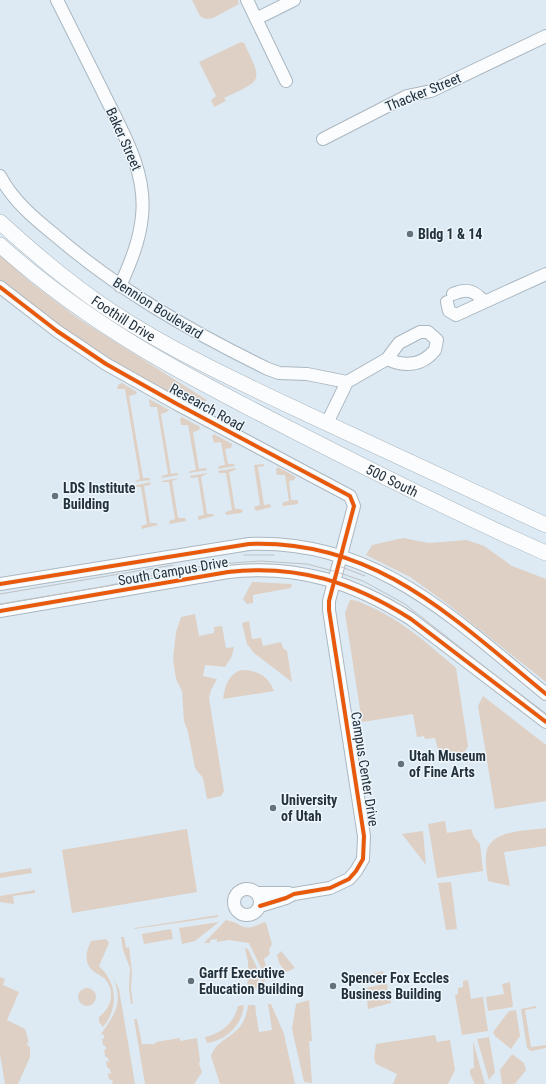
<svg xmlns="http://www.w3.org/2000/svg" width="546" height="1084" font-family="'Roboto Condensed',sans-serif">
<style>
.green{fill:#ded0c4}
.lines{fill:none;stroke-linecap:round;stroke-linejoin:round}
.minor-casing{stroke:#abb7c0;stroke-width:14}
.major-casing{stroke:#abb7c0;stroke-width:16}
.minor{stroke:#fafcfd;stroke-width:12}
.major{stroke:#fafcfd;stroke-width:15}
.tram{stroke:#bec2c4;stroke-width:1}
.cycleway-casing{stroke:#eef6fb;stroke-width:6}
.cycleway{stroke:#e8590c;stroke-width:4}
.poi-dot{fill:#65727d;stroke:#eef6fb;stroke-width:1.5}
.labels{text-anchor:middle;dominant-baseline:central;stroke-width:3;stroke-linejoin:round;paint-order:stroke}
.street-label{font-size:14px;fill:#24323d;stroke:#eef6fb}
.poi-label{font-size:14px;font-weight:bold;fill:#24323d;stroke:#eef6fb;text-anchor:start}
</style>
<rect width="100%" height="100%" fill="#ddeaf3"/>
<path class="green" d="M 192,0 L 238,0 L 239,4 L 213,18 L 205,19 L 200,16 Z
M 241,42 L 244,43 C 263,83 263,79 224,98 L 226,101 L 214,107 L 211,100 L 216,96 L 199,62 Z
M 0,254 L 29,281 L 79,319 L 207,400 L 200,411 C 155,386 111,361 69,332 C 46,316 25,296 0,282 Z
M 122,383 L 137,392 L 136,394 L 129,396 L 143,478 L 149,478 L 151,480 L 133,482 L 140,479 L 125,389 L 117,389 L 118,385 Z
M 149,399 L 169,410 L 167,412 L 161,414 L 171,474 L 177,473 L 179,475 L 161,478 L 162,476 L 168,474 L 157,407 L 150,407 Z
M 182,417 L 200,427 L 199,430 L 193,432 L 199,469 L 206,468 L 207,470 L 189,473 L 190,471 L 196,470 L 188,425 L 181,425 L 180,419 Z
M 214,434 L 232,444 L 231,448 L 225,449 L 228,464 L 234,464 L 235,466 L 218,469 L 219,466 L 225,465 L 221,442 L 214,443 L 212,436 Z
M 264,464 L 264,466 L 258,467 L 264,505 L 270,504 L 271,507 L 256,511 L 254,507 L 260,505 L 254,465 Z
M 278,467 L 296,477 L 294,480 L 289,481 L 291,500 L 298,500 L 298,504 L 284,506 L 282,505 L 283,502 L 289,501 L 285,475 L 277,475 L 276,469 Z
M 236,468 L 235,470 L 229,472 L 235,509 L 241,509 L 243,511 L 241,513 L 226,515 L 225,512 L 232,510 L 226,473 L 219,473 L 218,471 Z
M 208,473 L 201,477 L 207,514 L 213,514 L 214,516 L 198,520 L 198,516 L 204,515 L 198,477 L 191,478 L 190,476 Z
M 179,478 L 172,481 L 178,518 L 185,518 L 186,521 L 170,524 L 169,521 L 175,519 L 169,482 L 163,482 L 161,481 Z
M 151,482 L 150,485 L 144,486 L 150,523 L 156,523 L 158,525 L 142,529 L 141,526 L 147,524 L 141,487 L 135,487 L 133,486 Z
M 403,538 L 429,543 L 467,540 L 484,546 L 512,566 L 546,579 L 546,682 L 445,602 L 410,577 L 366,555 L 372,545 Z
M 252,582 L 292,584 L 291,588 L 253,595 L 253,603 L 247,604 L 243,599 Z
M 350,600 C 358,600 364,604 371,607 C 403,621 429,645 456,668 L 468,746 C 461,761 456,759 441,761 L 435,738 L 425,739 L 424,736 L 417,737 L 413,714 L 362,722 L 345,613 Z
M 195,614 L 199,636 L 214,633 L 214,627 L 222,626 L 226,648 L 234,647 L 232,656 L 225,667 L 205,665 L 203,676 L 217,679 L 211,690 L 209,698 L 224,791 L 221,796 L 207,799 L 203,778 L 195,768 L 188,732 L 184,721 L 182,691 L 176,679 L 173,659 L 176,632 L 181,617 Z
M 249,621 L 252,639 L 261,638 L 263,646 L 281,642 L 283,648 L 287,651 L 292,682 L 254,653 L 247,644 L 242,623 Z
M 241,670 C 258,670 268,676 274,691 L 223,699 C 225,685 228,675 241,670 Z
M 483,696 L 546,745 L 546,801 L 495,809 L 478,706 Z
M 445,821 L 447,833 L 471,829 L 474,837 L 480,844 L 483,871 L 437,878 L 428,824 Z
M 546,828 L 546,846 L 504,852 L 510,886 L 488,881 C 487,873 485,864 486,856 C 487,829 527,831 546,828 Z
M 187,829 L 197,892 L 72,913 L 62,850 Z
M 423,831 L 426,865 L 402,834 Z
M 31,868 L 32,873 L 0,878 L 0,873 Z
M 451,882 L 457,929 L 446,930 L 438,883 Z
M 35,890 L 35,893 L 13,896 L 14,904 L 0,902 L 0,896 Z
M 218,915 L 218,917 L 134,929 L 135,928 Z
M 226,920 C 244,923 241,934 264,922 L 266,923 L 272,944 L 269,950 L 270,954 L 264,959 L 269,980 L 265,979 L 261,995 L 259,995 L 263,972 L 249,943 L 229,940 L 217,942 L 217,939 L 210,940 L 210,943 L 204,943 Z
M 219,922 L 195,941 L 182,944 L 179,928 Z
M 171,929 L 173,939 L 144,944 L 142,934 Z
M 121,937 L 124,937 L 126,948 L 129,947 L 132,972 L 131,990 L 133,1003 L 131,1004 L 129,988 L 130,968 L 123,950 Z
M 106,939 L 109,943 L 99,966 C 117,982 119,1008 103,1027 L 99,1022 L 99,1017 C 111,1008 116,992 105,979 C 101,975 96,974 92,970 C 84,963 86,950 91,941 Z
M 245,948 L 248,949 L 260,974 L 257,988 L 247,987 L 248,977 L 250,977 L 248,976 L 248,962 Z
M 281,951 L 295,968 L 286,972 L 279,963 L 277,955 Z
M 383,971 L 385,980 L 366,985 L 365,976 Z
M 112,975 L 119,989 L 135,1084 L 112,1084 L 113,1081 L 109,1079 L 108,1073 L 111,1074 L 110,1069 L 107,1067 L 106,1061 L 109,1062 L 108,1058 L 105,1056 L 104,1049 L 106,1050 L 106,1047 L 103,1045 L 102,1038 L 104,1039 L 104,1035 L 101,1034 C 116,1013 124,1001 112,975 Z
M 0,977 L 5,979 L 3,985 L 19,992 L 7,1020 L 25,1029 L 29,1043 L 27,1042 L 28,1046 L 30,1047 L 30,1057 L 18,1084 L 5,1084 L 0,1054 Z
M 468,980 L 471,999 L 483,997 L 488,1031 L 462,1035 L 455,995 L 458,994 L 458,988 L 463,987 L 463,981 Z
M 510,982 L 513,1007 L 488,1011 L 486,997 L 504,994 L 502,984 Z
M 387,983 L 388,991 L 367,996 L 366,988 Z
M78 997a9 9 0 1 1 18 0a9 9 0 1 1-18 0Z
M 390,993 L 391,1003 L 368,1009 L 367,999 Z
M 309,1000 L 312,1041 L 309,1041 L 312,1083 L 304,1082 L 292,1029 L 296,1004 Z
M 268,1004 L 271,1004 L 284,1034 L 295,1084 L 220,1084 L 211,1056 C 219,1034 244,1039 248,1005 L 255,1005 L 256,1012 L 254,1012 L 256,1013 L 259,1032 L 272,1030 Z
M 244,1005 C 242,1025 227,1040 207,1043 L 205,1037 C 222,1033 234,1023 238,1006 Z
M 536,1006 L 536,1008 L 525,1010 L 531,1047 L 546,1045 L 546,1048 L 531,1051 L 527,1048 L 521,1009 Z
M 516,1010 L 520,1036 L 511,1049 L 495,1036 L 493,1032 L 509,1011 Z
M 134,1019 L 137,1019 L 142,1044 L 155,1044 L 156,1042 L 180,1038 L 180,1041 L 197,1038 L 200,1060 L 199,1064 L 202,1072 L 194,1084 L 145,1084 Z
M 435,1035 L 437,1042 L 450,1040 L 455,1070 L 448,1084 L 393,1084 L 397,1074 L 376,1064 L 374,1058 L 376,1044 Z
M 489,1037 L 495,1072 L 489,1080 L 477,1039 Z
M 473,1041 L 485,1084 L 475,1084 L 470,1074 L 470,1069 L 474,1068 Z
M 512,1054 L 524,1063 L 526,1070 L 515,1084 L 502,1084 L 500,1070 Z"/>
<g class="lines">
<defs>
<path id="minor" d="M 57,0 C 72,30 87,60 102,90 C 121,130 147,170 142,216 C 140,240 130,264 120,286
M 247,0 L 286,81
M 256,19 L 294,0
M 323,139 L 407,96 L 431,91 L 546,36
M 0,176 C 13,201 35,219 56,236 C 120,291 192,332 268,369 L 279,373 L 307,374 L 347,382
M 0,287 L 57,331 L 106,364 L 177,404 L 350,496 L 354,506 L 329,601 L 329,610 L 364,836 L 363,859 L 356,871 L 349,879 L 330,888 L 294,894 L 286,898 L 260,906
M 453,294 C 466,288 475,290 484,302
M 447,302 L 449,311 L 456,315 L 546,274
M 327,423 L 347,382 L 387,359 L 399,343 L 420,332 L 428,332 L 437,340 L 435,350 C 422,366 405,367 387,359
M 0,584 L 249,544 C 376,539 454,619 546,694
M 0,611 L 228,572 C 297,564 353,582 411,619 L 546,722
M234 902a13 13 0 1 1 26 0a13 13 0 1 1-26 0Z
M 257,893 L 289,893"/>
<g id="major">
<path id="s1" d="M 0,222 C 35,254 71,285 111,311 C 173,352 241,383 309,415 C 388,452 467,488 546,525"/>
<path id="s2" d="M 0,245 C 91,327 188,377 296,432 C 378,474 461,516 546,553"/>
</g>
</defs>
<use href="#minor" class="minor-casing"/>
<use href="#major" class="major-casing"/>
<use href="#minor" class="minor"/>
<use href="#major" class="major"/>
<path class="tram" d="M 244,555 L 274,555
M 339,566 L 365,576
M 0,594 L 173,565
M 0,604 L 107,586 L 177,570 L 218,564 L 260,561 L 307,564 L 337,572 L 363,581 L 405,604 L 546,715"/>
<defs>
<path id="cycleway" d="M 0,287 L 57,331 L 106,364 L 177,404 L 350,496 L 354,506 L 329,601 L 329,610 L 364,836 L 363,859 L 356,871 L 349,879 L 330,888 L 294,894 L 286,898 L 260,906
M 0,584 L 249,544 C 376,539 454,619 546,694
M 0,611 L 228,572 C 297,564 353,582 411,619 L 546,722"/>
</defs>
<use href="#cycleway" class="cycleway-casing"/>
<use href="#cycleway" class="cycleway"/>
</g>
<g class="poi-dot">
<circle cx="410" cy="234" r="4"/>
<circle cx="55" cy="496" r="4"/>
<circle cx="401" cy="764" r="4"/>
<circle cx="273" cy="808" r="4"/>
<circle cx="191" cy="981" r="4"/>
<circle cx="333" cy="986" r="4"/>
</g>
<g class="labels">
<g class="street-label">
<text transform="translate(423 92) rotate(-22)">Thacker Street</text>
<text transform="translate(124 139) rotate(66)">Baker Street</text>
<text transform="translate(158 308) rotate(32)">Bennion Boulevard</text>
<text stroke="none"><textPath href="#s1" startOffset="157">Foothill Drive</textPath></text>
<text transform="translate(207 407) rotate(29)">Research Road</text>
<text stroke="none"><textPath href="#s2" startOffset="459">500 South</textPath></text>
<text transform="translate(173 571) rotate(-10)">South Campus Drive</text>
<text transform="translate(365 769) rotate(81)">Campus Center Drive</text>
</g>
<g class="poi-label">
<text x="418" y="234">Bldg 1 &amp; 14</text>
<text x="63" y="488">LDS Institute<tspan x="63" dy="16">Building</tspan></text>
<text x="409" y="756">Utah Museum<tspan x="409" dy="16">of Fine Arts</tspan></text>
<text x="281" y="800">University<tspan x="281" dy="16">of Utah</tspan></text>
<text x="199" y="973">Garff Executive<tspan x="199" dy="16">Education Building</tspan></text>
<text x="341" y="978">Spencer Fox Eccles<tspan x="341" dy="16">Business Building</tspan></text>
</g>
</g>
</svg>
